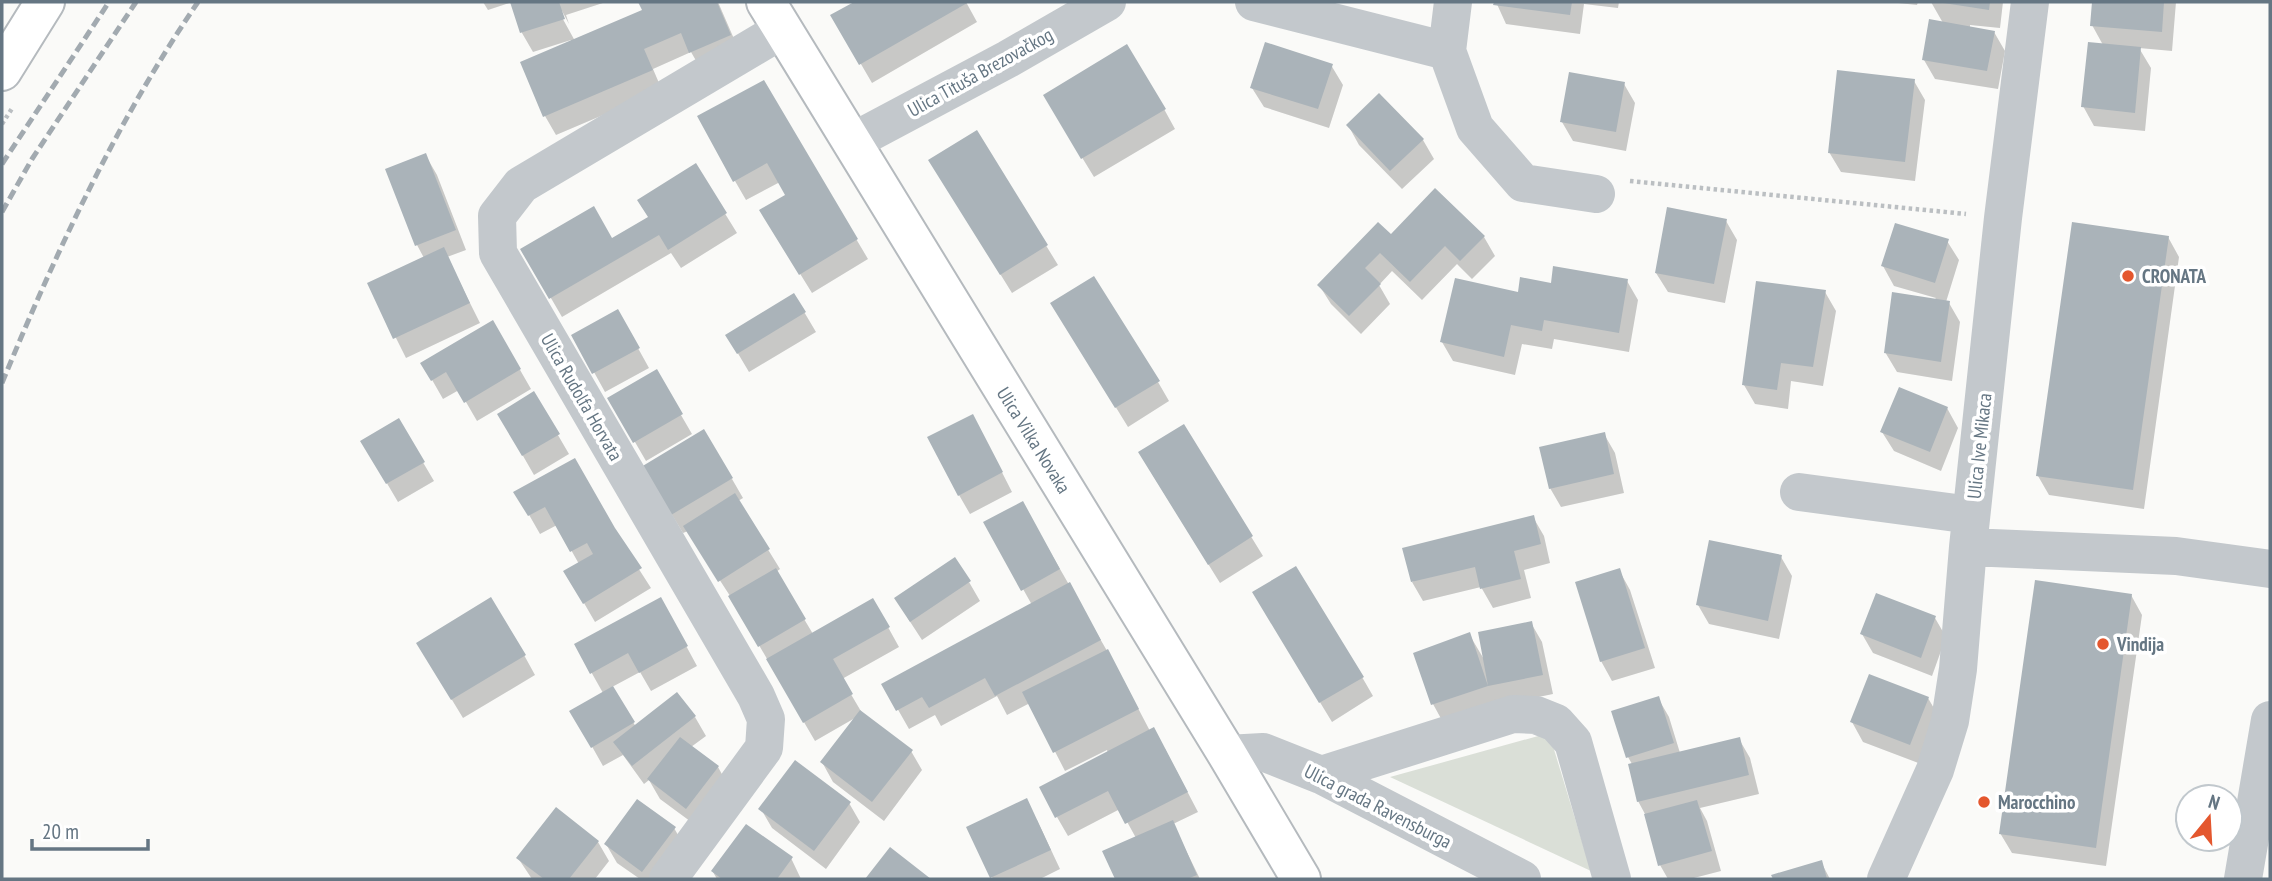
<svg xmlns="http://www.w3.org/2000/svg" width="2272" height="881" font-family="'PT Sans Narrow',sans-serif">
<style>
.green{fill:#dadfd7}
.shadow{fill:#0003}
.building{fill:#aab3b9}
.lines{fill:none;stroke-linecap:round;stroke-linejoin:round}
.major-casing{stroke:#b5babe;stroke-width:42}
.path{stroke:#bbbfc2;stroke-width:4.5;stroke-dasharray:3.5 3.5;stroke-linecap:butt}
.minor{stroke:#c3c8cc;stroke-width:38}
.major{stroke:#fff;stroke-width:38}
.rail{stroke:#a2aab0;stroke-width:5;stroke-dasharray:10 5;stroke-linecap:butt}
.poi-dot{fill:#e4572e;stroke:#fff;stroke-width:2.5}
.labels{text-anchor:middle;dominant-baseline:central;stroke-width:7;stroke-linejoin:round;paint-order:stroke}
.street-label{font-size:19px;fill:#657683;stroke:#fff}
.poi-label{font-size:19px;font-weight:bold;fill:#657683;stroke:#fff;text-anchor:start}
</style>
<rect width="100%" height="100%" fill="#fafaf8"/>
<path class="green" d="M 1549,733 L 1591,871 L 1390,777 Z"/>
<path class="shadow" d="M 483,2 L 606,2 L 566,15 L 569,24 L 562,11 L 559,12 L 575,41 L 644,11 L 640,2 L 718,2 L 741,55 L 702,71 L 691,52 L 653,69 L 662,90 L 556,135 L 545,116 L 571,40 L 533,52 L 522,33 L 512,2 L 488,10 Z
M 858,2 L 966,2 L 977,22 L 872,83 L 833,16 Z
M 1496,2 L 1619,2 L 1618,8 L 1584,4 L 1580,34 L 1506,24 Z
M 1889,2 L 1918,2 L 1917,5 Z
M 1931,2 L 2003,2 L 2000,28 L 1970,25 L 1970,28 L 1994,32 L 2005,51 L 1998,89 L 1935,79 L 1924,60 L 1943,23 Z
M 2094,2 L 2176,2 L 2172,51 L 2139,48 L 2151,68 L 2145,131 L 2094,126 L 2083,106 L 2103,45 L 2092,25 Z
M 1331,65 L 1343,85 L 1329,128 L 1264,107 L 1252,88 Z
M 1914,81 L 1925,100 L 1915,181 L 1841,172 L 1829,152 Z
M 763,82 L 868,259 L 812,293 L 773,230 L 787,195 L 780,182 L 746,200 L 735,181 Z
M 1624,84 L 1635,103 L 1626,151 L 1573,141 L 1562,122 Z
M 1164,109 L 1175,129 L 1094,177 L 1056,115 Z
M 1348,125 L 1423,140 L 1434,159 L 1402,189 L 1359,145 Z
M 977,133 L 1058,265 L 1012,293 L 942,180 Z
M 426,156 L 437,175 L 466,250 L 447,257 L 480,323 L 406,358 L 369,284 L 424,258 L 417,245 Z
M 695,165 L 737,233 L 681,268 L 671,253 L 562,317 L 523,250 L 612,241 L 650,219 Z
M 1726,221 L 1737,240 L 1725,303 L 1668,292 L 1656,273 Z
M 1391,236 L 1484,237 L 1495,256 L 1472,279 L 1457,264 L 1422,300 L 1392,271 L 1379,285 L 1390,304 L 1361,334 L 1331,304 L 1319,285 Z
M 2168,237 L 2179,257 L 2144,509 L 2049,495 L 2038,476 Z
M 1947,241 L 1959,260 L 1946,302 L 1949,303 L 1960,322 L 1952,381 L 1897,372 L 1885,352 L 1936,298 L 1894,286 L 1883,266 Z
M 1627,281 L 1638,300 L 1629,352 L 1554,339 L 1552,349 L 1522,344 L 1515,375 L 1453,361 L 1442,342 L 1520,295 L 1552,285 Z
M 1825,292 L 1836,311 L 1823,386 L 1791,381 L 1788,409 L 1755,404 L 1744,385 Z
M 794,295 L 816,332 L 749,372 L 727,335 Z
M 618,312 L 649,368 L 605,392 L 574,336 Z
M 493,323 L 531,389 L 477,421 L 459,390 L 443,399 L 423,364 Z
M 1064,323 L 1158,382 L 1169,401 L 1128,427 Z
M 656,372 L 692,434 L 646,461 L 610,399 Z
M 534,394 L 569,454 L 534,475 L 499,414 Z
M 1947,408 L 1958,428 L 1941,471 L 1894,451 L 1882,432 Z
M 398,420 L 434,481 L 398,502 L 362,441 Z
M 1183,426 L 1263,556 L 1220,583 L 1151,472 Z
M 1604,434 L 1615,453 L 1624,493 L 1561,507 L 1550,488 Z
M 983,435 L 1012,492 L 970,514 L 959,495 Z
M 732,479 L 743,498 L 738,501 L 780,569 L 776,572 L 813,634 L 873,600 L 899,647 L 842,679 L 862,713 L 911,751 L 922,770 L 884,821 L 833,782 L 822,762 L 855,718 L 815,741 L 732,599 L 688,531 L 683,533 L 655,487 Z
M 516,492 L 615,532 L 651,588 L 595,622 L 566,572 L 579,564 L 557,525 L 540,534 Z
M 1533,517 L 1544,536 L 1550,563 L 1524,570 L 1531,598 L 1493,608 L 1481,587 L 1423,601 L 1412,582 Z
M 1033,522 L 1118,670 L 1150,731 L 1165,749 L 1198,812 L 1173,824 L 1200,879 L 1117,879 L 1104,852 L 1136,838 L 1120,809 L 1068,836 L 1057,817 L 1108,753 L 1107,750 L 1065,771 L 1030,703 L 1007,715 L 997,696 L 941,726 L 935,715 L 909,729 L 884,685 L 1032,605 L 986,523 Z
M 1781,557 L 1792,576 L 1779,639 L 1709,624 L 1698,605 Z
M 1619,570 L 1630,590 L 1655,668 L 1612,681 L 1601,661 Z
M 969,582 L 980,601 L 922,640 L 907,617 Z
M 2131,595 L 2142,615 L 2106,866 L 2012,853 L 2000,833 Z
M 1265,612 L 1362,677 L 1373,696 L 1332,722 Z
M 671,618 L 697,666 L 651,691 L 640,672 L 612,687 L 636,727 L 695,717 L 706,736 L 691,747 L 718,767 L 729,787 L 698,827 L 660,799 L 649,780 L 644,784 L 623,755 L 603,766 L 572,711 L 603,693 L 576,645 Z
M 1935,618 L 1946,637 L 1932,676 L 1873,653 L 1862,634 Z
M 1531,623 L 1542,642 L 1553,694 L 1500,705 L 1444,724 L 1433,704 L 1415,654 L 1469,634 L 1485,661 Z
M 524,655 L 535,675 L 463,718 L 429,662 Z
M 1658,698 L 1669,717 L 1680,753 L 1739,739 L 1750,758 L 1759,794 L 1700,808 L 1707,821 L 1721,871 L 1690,879 L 1668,879 L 1660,865 L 1645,814 L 1638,801 L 1632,764 L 1628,757 Z
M 1928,698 L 1939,717 L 1921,764 L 1863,742 L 1852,722 Z
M 849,803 L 860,822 L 826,869 L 772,828 L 761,809 Z
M 1037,820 L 1060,869 L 1040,879 L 993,879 L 968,828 Z
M 674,828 L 685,847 L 661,879 L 640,879 L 617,863 L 606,844 Z
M 598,842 L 609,861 L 595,879 L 532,879 L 518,858 Z
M 791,858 L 801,879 L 717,879 L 713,872 Z
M 1821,862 L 1830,879 L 1774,879 L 1773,876 Z"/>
<path class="building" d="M 510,2 L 559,2 L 565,19 L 520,33 Z
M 638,2 L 717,2 L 731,35 L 689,53 L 681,33 L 644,49 L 653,70 L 543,117 L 520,62 L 642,10 Z
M 854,2 L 969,2 L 859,65 L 830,15 Z
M 1494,2 L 1572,2 L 1570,15 L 1493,5 Z
M 1937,2 L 1990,2 L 1989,10 Z
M 2092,2 L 2164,2 L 2162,32 L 2090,26 Z
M 1929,19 L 1995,31 L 1987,71 L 1922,60 Z
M 1265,42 L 1333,64 L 1318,109 L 1250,88 Z
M 2088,42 L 2141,47 L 2135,113 L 2081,107 Z
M 1127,44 L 1166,109 L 1081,159 L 1043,95 Z
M 1837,70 L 1915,79 L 1905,162 L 1828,153 Z
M 1569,72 L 1625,82 L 1616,132 L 1560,122 Z
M 764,80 L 858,239 L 799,275 L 759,210 L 785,195 L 767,163 L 733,182 L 697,116 Z
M 1379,93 L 1424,139 L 1390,171 L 1346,125 Z
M 977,130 L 1048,245 L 1000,275 L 928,160 Z
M 426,153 L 456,230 L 415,246 L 385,169 Z
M 696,163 L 727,213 L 668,250 L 659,235 L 549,299 L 520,249 L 594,206 L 612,238 L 648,217 L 637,200 Z
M 1435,188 L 1485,236 L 1460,261 L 1445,246 L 1410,282 L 1380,253 L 1365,268 L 1381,284 L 1349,316 L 1317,285 L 1378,222 L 1391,234 Z
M 1667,207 L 1727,219 L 1714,284 L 1655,273 Z
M 2072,222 L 2169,236 L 2133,490 L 2036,476 Z
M 1895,223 L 1949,239 L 1935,283 L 1881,266 Z
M 444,247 L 470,303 L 393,339 L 367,283 Z
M 1553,266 L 1628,279 L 1619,333 L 1544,320 L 1542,331 L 1511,325 L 1504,357 L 1440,342 L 1455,278 L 1518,292 L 1520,277 L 1551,283 Z
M 1094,276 L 1160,381 L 1115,408 L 1050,303 Z
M 1756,281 L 1826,290 L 1813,367 L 1781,363 L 1777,390 L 1742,385 Z
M 1892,292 L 1950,301 L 1941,362 L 1884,353 Z
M 794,293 L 806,312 L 737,354 L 725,335 Z
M 618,309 L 640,348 L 592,374 L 571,335 Z
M 493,320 L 521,369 L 464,403 L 446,372 L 431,381 L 420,363 Z
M 657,369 L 683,414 L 633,443 L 607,398 Z
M 1899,387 L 1948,407 L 1930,452 L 1880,432 Z
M 534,391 L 560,434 L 522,456 L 497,414 Z
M 973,414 L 1003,472 L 958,496 L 927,437 Z
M 399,418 L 425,462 L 386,484 L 360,441 Z
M 1184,424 L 1253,536 L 1208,565 L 1138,452 Z
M 704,429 L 733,478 L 671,515 L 641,467 Z
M 1605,432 L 1614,474 L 1549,489 L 1539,447 Z
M 575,458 L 615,528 L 642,568 L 583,604 L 563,571 L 593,554 L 587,543 L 570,552 L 545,507 L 528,516 L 513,492 Z
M 735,493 L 770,549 L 718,582 L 683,526 Z
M 1023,501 L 1060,569 L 1021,591 L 983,522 Z
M 1534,515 L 1541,544 L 1514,551 L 1521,579 L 1480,589 L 1475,567 L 1411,582 L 1402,548 Z
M 1709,540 L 1782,555 L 1768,621 L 1696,605 Z
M 955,557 L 971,581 L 910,622 L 894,598 Z
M 1296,566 L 1364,677 L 1319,703 L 1252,592 Z
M 776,568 L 806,619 L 758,647 L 728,596 Z
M 1620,568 L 1645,648 L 1600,662 L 1575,582 Z
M 2035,580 L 2132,594 L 2096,848 L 1999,834 Z
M 1070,582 L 1101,640 L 995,696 L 985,678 L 929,708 L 922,697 L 896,711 L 881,684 Z
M 1876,593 L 1936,616 L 1921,658 L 1860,634 Z
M 491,597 L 526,655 L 451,700 L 416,643 Z
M 661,597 L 688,646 L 639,673 L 628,653 L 590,674 L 574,644 Z
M 873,598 L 890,627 L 833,659 L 853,694 L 803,723 L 766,659 Z
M 1532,621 L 1543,675 L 1488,686 L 1431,705 L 1413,653 L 1470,632 L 1488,686 L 1478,632 Z
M 1108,649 L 1139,709 L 1053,753 L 1022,692 Z
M 1869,674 L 1929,697 L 1910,745 L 1850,722 Z
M 613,686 L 635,722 L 591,748 L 569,711 Z
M 677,692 L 696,716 L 632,766 L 613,742 Z
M 1659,696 L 1674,743 L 1626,758 L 1611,711 Z
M 860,710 L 913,750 L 872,802 L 820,762 Z
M 1154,727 L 1188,792 L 1125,824 L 1108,791 L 1055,818 L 1039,787 Z
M 680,737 L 719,766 L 686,809 L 647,779 Z
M 1740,737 L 1749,775 L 1637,802 L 1628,764 Z
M 795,760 L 851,802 L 814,851 L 758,809 Z
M 1027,798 L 1051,850 L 990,878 L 966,827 Z
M 637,799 L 676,827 L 642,872 L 604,844 Z
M 1697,800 L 1712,851 L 1658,866 L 1644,814 Z
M 556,807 L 599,841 L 569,879 L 544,879 L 516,858 Z
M 1173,820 L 1197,875 L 1187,879 L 1115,879 L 1102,851 Z
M 746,824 L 793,857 L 777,879 L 722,879 L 711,871 Z
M 890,847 L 931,879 L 865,879 Z
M 1822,860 L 1827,879 L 1773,879 L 1771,875 Z"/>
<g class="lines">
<defs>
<path id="major" d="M 766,2 L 1227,754 L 1301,879
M 2,71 L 45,2"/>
</defs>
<use href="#major" class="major-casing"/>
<path class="path" d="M 2,124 L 13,107
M 1630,181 L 1966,214"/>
<path class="minor" d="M 1254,2 L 1447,51
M 1453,2 L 1447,51 L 1475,128 L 1523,183 L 1596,194
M 852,142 L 1008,59 L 1107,2
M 1799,492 L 1971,515
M 1968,547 L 2176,556 L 2270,569
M 1227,754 L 1263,752 L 1321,775 L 1522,879
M 1321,775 L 1513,714 L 1536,715 L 1556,723 L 1573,742 L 1612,879
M 668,879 L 764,748 L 766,719 L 756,696 L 498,253 L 497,216 L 521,185 L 782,30
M 1886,879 L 1935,770 L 1950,721 L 1958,669 L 1968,547 L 2003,218 L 2030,2
M 2243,879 L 2270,720"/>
<use href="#major" class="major"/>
<path class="rail" d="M 2,164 L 109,2
M 2,212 L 32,159 L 136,2
M 2,383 C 56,252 118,119 198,2"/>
</g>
<g class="poi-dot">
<circle cx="2128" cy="276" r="7"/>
<circle cx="2103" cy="644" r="7"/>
<circle cx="1984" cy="802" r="7"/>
</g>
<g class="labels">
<g class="street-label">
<text transform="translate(980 72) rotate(-29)">Ulica Tituša Brezovačkog</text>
<text transform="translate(582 397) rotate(60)">Ulica Rudolfa Horvata</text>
<text transform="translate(1034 440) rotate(58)">Ulica Vilka Novaka</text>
<text transform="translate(1979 446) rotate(-84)">Ulica Ive Mikaca</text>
<text transform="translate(1378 806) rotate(27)">Ulica grada Ravensburga</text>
</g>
<g class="poi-label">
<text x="2142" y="276">CRONATA</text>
<text x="2117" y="644">Vindija</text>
<text x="1998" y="802">Marocchino</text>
</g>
</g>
<rect width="2272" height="881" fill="none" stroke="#657683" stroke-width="7"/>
<g transform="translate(2209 818) rotate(18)"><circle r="33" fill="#ffffff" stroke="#c1c8cd" stroke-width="2"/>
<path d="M0-5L12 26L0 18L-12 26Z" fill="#e4572e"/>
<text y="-10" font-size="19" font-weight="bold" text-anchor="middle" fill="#657683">N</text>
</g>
<path d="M32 839v10h116v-10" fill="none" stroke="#657683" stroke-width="3.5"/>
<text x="42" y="839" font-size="21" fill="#657683" stroke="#ffffff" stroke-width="5" paint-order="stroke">20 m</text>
</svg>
